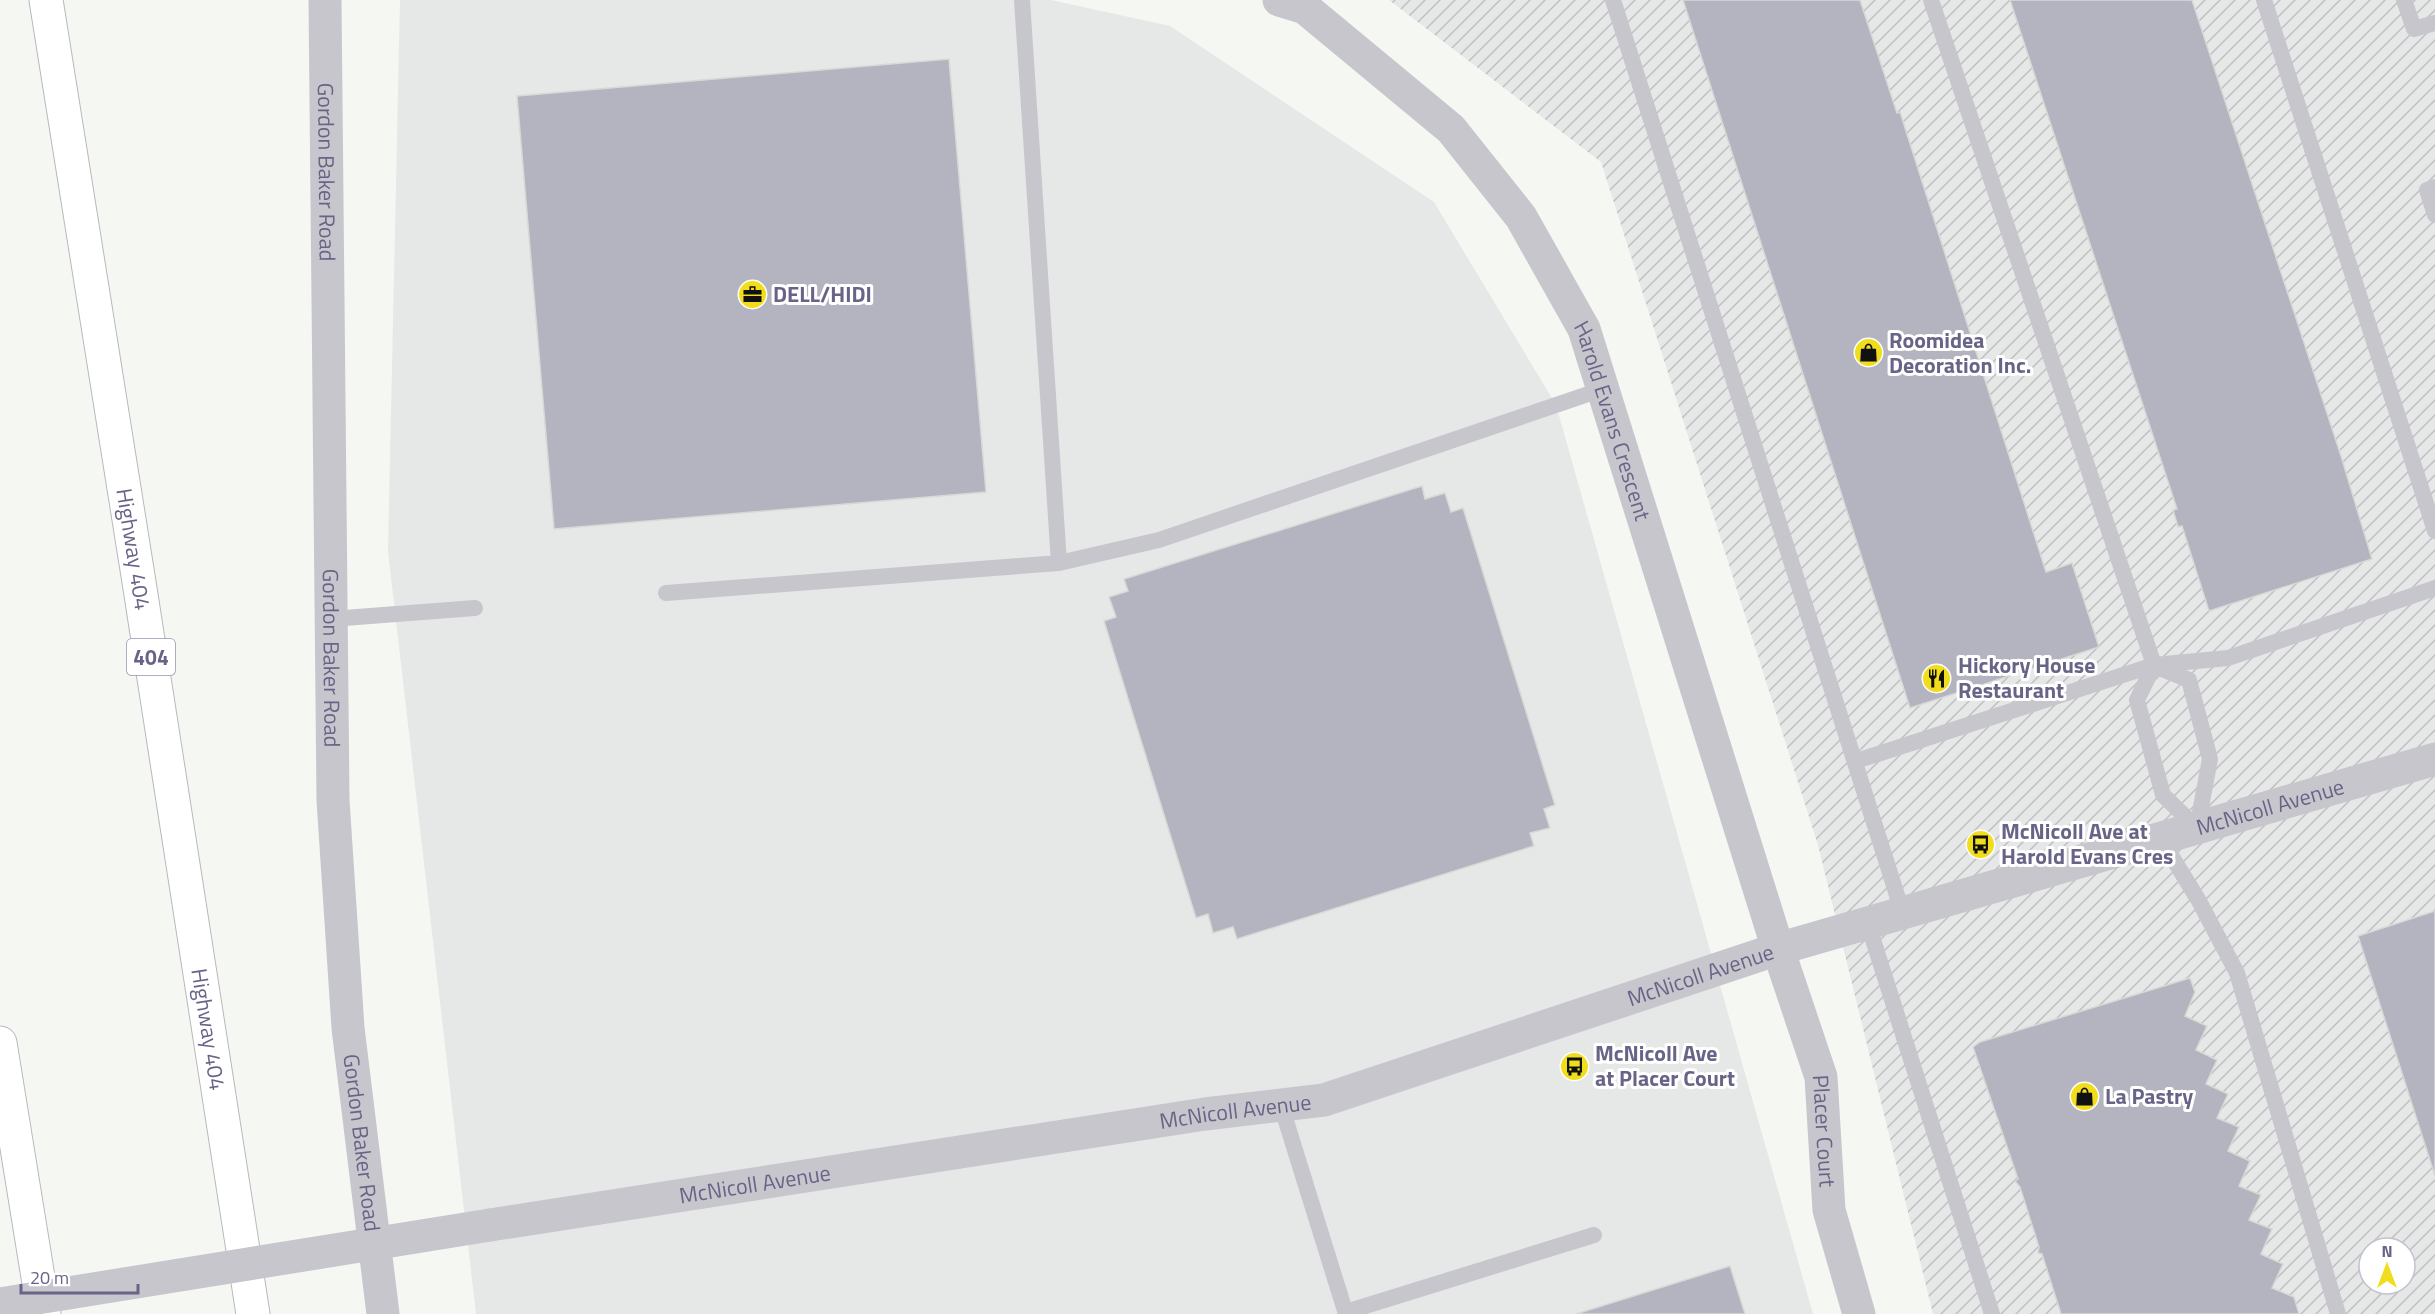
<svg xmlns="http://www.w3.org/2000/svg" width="2435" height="1314" font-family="'Titillium Web',sans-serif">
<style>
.built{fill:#e6e8e7}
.industrial{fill:url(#industrial-furrows);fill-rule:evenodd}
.building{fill:#b4b4c0;stroke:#d7d9d6;stroke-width:1.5}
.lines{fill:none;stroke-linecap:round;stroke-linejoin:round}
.motorway-casing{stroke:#b9b8bf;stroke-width:35}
.service{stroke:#c7c6cd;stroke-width:16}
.minor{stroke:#c7c6cd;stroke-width:33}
.tertiary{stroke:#c7c6cd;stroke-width:33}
.motorway{stroke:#fff;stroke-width:33}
.tertiary-bridge{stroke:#c7c6cd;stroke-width:33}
.labels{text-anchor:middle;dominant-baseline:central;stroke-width:6;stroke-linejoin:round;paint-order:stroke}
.shield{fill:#fff;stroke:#9592ab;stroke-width:1.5}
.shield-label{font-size:21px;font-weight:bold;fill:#686487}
.street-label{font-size:22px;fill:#686487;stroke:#fff}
.poi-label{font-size:22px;font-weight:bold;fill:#686487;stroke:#fff;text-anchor:start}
</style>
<defs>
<pattern id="industrial-furrows" width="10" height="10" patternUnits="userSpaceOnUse" patternTransform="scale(1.5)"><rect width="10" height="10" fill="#e6e8e7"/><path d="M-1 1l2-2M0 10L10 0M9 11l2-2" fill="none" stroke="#bec0c1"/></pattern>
</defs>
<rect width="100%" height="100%" fill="#f5f7f3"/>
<path class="built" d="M 400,0 L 1051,0 L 1170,26 L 1434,202 L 1556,405 L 1813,1314 L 476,1314 L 388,551 Z"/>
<path class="industrial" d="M 1389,0 L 2435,0 L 2435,1314 L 1933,1314 L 1818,845 L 1601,162 ZM 2369,1248 L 2405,1248 L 2405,1284 L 2369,1284 Z"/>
<path class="building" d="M 1683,0 L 1860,0 L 1897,113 L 1900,112 L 2046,572 L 2072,563 L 2099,647 L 1910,708 Z
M 2010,0 L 2192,0 L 2341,456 L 2372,559 L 2209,611 L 2182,526 L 2178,527 L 2173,510 L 2177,509 Z
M 949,59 L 986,492 L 554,529 L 517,96 Z
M 1422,486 L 1425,499 L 1445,493 L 1451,512 L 1463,508 L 1555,805 L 1544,809 L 1550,828 L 1530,833 L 1534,846 L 1237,939 L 1233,927 L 1213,933 L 1208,914 L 1196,918 L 1104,621 L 1116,617 L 1109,597 L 1128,591 L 1124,579 Z
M 2435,911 L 2435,1176 L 2358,936 Z
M 2190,978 L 2195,992 L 2185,1016 L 2207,1026 L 2196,1050 L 2217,1060 L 2206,1084 L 2228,1094 L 2217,1118 L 2239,1127 L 2228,1151 L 2250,1161 L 2239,1186 L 2261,1195 L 2249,1220 L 2272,1229 L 2261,1254 L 2283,1264 L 2272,1288 L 2294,1297 L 2299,1314 L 2061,1314 L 2042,1254 L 2038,1253 L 2039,1247 L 2020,1187 L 2015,1181 L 2018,1179 L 1973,1047 L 1980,1042 Z
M 1730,1266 L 1745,1314 L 1576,1314 Z"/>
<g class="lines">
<defs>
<g id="motorway">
<path id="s5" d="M 46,0 L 139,582 L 253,1314"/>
<path d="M 0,1043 L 44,1314"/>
</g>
</defs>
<use href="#motorway" class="motorway-casing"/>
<path class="service" d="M 1022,0 L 1059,563
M 1613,0 L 1903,914
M 1931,0 L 2154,665 L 2137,700 L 2163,795 L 2197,828
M 2264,0 L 2435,531
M 2404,0 L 2414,29 L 2435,23
M 2435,187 L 2427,190 L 2435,215
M 666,593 L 1059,563 L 1159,540 L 1603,389
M 331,619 L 475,608
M 2155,666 L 2189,680 L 2210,759 L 2197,828
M 1856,761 L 2154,665 L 2228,658 L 2435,588
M 2161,839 L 2199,901 L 2237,973 L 2338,1314
M 1868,924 L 1992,1314
M 1281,1105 L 1346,1314
M 1346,1312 L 1594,1235"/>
<path class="minor" id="s1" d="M 1778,949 L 1821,1077 L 1829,1210 L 1859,1314"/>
<g class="tertiary">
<path id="s2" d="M 325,0 L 333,800 L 348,1028 L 383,1314"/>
<path id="s3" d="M 1279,0 L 1305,8 L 1451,129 L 1521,217 L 1584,329 L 1778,949"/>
<path id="s4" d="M 490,1225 L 1205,1114 L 1324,1100 L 1778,949 L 2435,759"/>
</g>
<use href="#motorway" class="motorway"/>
<path class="tertiary-bridge" d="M 0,1304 L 490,1225"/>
</g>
<defs>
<symbol id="office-disc" viewBox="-11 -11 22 22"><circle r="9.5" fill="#f0dd1b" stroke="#fff"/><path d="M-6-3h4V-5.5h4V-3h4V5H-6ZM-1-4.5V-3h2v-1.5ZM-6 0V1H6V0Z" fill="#111"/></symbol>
<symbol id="shop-disc" viewBox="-11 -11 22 22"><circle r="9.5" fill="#f0dd1b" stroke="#fff"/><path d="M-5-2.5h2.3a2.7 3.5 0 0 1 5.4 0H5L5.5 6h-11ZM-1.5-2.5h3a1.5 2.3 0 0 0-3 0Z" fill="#111"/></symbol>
<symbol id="restaurant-disc" viewBox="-11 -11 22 22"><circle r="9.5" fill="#f0dd1b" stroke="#fff"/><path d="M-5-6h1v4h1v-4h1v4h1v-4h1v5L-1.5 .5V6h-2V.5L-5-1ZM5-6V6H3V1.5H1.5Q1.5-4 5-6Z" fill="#111"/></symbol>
<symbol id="bus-disc" viewBox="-11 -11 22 22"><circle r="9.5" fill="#f0dd1b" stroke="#fff"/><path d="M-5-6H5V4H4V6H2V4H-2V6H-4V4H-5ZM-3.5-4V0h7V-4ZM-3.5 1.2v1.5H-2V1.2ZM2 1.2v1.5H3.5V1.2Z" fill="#111"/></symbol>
</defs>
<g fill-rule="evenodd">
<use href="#office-disc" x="736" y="278" width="33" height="33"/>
<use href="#shop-disc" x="1852" y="336" width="33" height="33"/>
<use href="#restaurant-disc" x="1920" y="662" width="33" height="33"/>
<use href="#bus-disc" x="1964" y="828" width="33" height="33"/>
<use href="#bus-disc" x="1558" y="1050" width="33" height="33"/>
<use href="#shop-disc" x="2068" y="1080" width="33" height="33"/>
</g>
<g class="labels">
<rect class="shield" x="127" y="639" width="48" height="36" rx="4.5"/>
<g class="shield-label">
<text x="151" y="657">404</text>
</g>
<g class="street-label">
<text stroke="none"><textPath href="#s2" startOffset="172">Gordon Baker Road</textPath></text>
<text stroke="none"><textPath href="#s3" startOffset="554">Harold Evans Crescent</textPath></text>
<text stroke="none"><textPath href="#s5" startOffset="556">Highway 404</textPath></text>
<text stroke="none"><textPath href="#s2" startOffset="658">Gordon Baker Road</textPath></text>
<text stroke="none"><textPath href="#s4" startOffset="1834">McNicoll Avenue</textPath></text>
<text stroke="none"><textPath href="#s4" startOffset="1240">McNicoll Avenue</textPath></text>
<text stroke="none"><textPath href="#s5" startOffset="1042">Highway 404</textPath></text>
<text stroke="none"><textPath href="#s4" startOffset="754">McNicoll Avenue</textPath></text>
<text stroke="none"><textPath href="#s1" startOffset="189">Placer Court</textPath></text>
<text stroke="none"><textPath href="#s2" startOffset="1144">Gordon Baker Road</textPath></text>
<text stroke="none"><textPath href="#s4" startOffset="268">McNicoll Avenue</textPath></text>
</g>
<g class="poi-label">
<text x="773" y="294">DELL/HIDI</text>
<text x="1889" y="340">Roomidea<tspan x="1889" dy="25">Decoration Inc.</tspan></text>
<text x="1958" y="665">Hickory House<tspan x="1958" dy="25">Restaurant</tspan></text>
<text x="2001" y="831">McNicoll Ave at<tspan x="2001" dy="25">Harold Evans Cres</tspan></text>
<text x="1595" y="1053">McNicoll Ave<tspan x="1595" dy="25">at Placer Court</tspan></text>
<text x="2105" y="1096">La Pastry</text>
</g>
</g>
<g transform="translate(2387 1266)"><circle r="28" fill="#ffffff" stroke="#c3c1cf" stroke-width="1.5"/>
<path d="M0-4.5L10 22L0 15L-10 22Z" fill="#f0dd1b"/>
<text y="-9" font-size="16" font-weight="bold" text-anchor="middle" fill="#686487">N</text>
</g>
<path d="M21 1284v9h117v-9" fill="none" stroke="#686487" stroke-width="3"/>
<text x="30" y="1284" font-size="18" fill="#686487" stroke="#ffffff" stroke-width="4.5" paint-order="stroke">20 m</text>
</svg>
